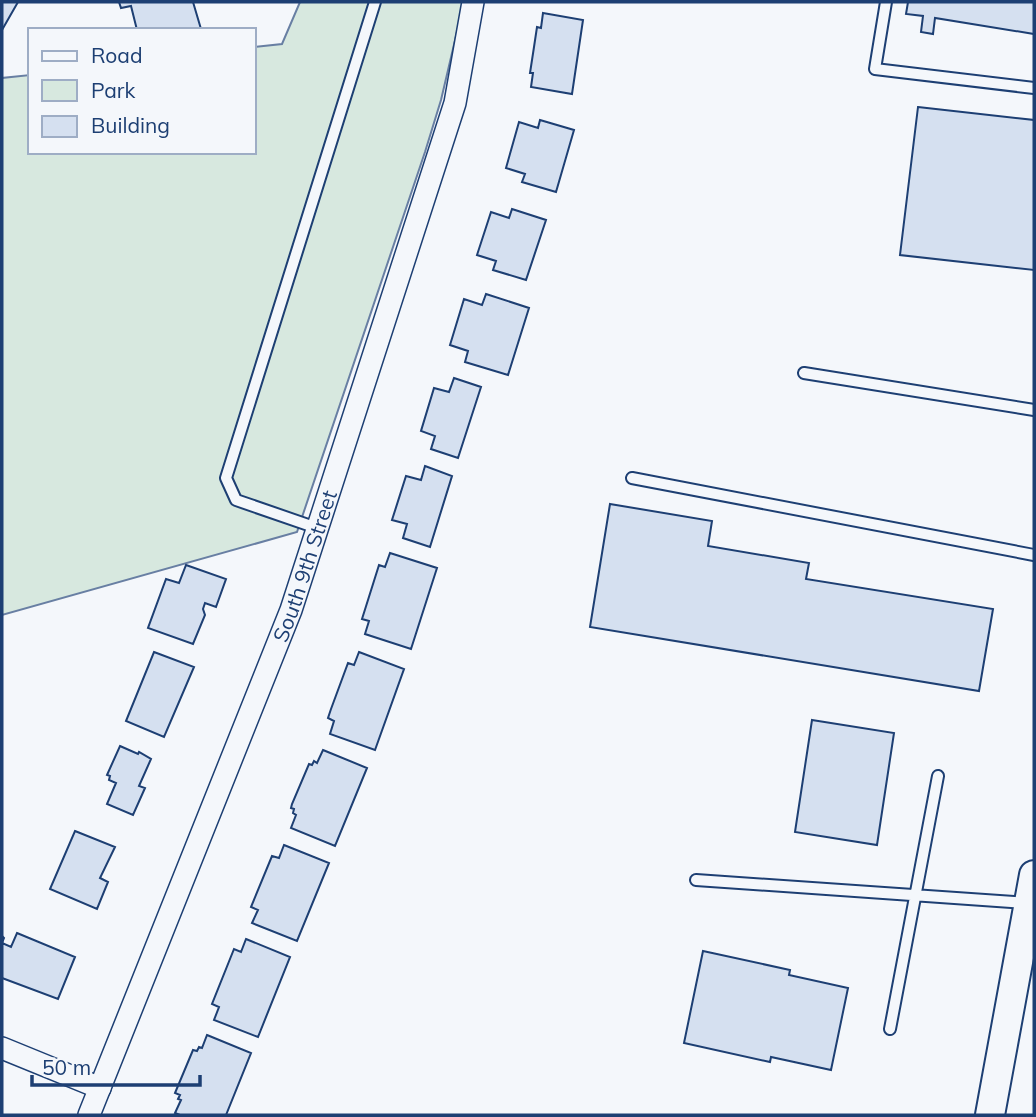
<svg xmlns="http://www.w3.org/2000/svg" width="1036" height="1117" font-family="Mulish,sans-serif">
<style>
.green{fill:#d7e8df;stroke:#687fa3;stroke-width:2}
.building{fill:#d5e0f0;stroke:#1d3f73;stroke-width:2}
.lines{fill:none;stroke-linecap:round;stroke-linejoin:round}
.service-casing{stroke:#1d3f73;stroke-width:14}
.minor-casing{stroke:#1d3f73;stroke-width:24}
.secondary-casing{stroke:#1d3f73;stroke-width:32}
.service{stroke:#f4f7fb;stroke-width:10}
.minor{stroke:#f4f7fb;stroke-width:21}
.secondary{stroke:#f4f7fb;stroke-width:28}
.labels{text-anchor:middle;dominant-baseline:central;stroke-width:5;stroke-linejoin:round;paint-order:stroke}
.street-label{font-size:21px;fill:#1d3f73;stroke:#f4f7fb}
</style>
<rect width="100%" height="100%" fill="#f4f7fb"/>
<path class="green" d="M 300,2 L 464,2 L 441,100 L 425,152 L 297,532 L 2,615 L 2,78 L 30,75 L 30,152 L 254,152 L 254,47 L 282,44 Z"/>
<path class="building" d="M 2,2 L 18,2 L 2,30 Z
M 119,2 L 193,2 L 201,29 L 137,30 L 131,6 L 121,8 Z
M 908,2 L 1034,2 L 1034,34 L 935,18 L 933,34 L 921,32 L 923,16 L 906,14 Z
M 543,13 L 583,20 L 572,94 L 531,87 L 533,73 L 530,73 L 534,47 L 537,27 L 541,28 Z
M 918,107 L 1034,120 L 1034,270 L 900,255 Z
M 540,120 L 574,130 L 556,192 L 522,182 L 525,174 L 506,168 L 519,122 L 538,128 Z
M 512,209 L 546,220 L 526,280 L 493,270 L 496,261 L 477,255 L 491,212 L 509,218 Z
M 486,294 L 529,308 L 508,375 L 465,362 L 468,351 L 450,345 L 464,299 L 482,305 Z
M 454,378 L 481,387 L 458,458 L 431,449 L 435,436 L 421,431 L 434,388 L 449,392 Z
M 425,466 L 452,476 L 430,547 L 403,538 L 407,524 L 392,520 L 406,476 L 421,480 Z
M 610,504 L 712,521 L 708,546 L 809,563 L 806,579 L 993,609 L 979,691 L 590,627 Z
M 390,553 L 437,568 L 411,649 L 365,634 L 369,621 L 362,619 L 379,565 L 385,567 Z
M 186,565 L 226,579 L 216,607 L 205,603 L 203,609 L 205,615 L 193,644 L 148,628 L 166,579 L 179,583 Z
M 154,652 L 194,667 L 164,737 L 126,721 Z
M 359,652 L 404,669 L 375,750 L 330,734 L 334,721 L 328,718 L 331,709 L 348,663 L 354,665 Z
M 812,720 L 894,733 L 877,845 L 795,832 Z
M 120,746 L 138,754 L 139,752 L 151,759 L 139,786 L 145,788 L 133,815 L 107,804 L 116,783 L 109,780 L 110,776 L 107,775 Z
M 323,750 L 367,768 L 335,846 L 291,828 L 296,815 L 293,813 L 294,809 L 291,808 L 292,804 L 309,764 L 312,765 L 314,761 L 317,763 Z
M 75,831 L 115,847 L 100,878 L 108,882 L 97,909 L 50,889 Z
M 284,845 L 329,863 L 297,941 L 252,923 L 258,910 L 251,907 L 272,856 L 279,858 Z
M 17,933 L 75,957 L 58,999 L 2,978 L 2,936 L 4,938 L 2,943 L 11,947 Z
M 246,939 L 290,957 L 258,1037 L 214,1020 L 219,1007 L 212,1004 L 234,949 L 241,952 Z
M 703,951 L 790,970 L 789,975 L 848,988 L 831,1070 L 771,1057 L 770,1062 L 684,1043 Z
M 207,1035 L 251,1053 L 226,1115 L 180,1115 L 175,1113 L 181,1100 L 178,1099 L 180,1095 L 175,1093 L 193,1050 L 197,1051 L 199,1047 L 202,1048 Z"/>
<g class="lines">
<defs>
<path id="service" d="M 886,2 L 875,69 L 1034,88
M 804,373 L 1034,410
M 632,478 L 1034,555
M 317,528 L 236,500 L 226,478 L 375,2
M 696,880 L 1027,903
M 890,1029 L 938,776"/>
<g id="minor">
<path d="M 2,1048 L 100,1088"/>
<path id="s1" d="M 89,1115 L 291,610 L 455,103 L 473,2"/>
</g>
<path id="secondary" d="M 990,1115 L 1034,875"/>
</defs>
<use href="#service" class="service-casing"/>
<use href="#minor" class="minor-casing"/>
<use href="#secondary" class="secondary-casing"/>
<use href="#service" class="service"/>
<use href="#minor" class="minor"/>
<use href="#secondary" class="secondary"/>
</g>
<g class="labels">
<g class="street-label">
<text stroke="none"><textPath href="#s1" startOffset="590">South 9th Street</textPath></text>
</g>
</g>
<rect width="1036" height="1117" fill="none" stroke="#1d3f73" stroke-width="7"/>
<rect x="28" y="28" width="228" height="126" fill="#f4f7fb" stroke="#9eadc5" stroke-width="2"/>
<rect x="42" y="51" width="35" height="10" fill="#f4f7fb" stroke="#9eadc5" stroke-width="2"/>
<text x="91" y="63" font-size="21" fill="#1d3f73">Road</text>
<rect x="42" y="80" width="35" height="21" fill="#d7e8df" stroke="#9eadc5" stroke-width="2"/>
<text x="91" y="98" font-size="21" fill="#1d3f73">Park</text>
<rect x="42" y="116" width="35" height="21" fill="#d5e0f0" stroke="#9eadc5" stroke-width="2"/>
<text x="91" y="133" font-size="21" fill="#1d3f73">Building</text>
<path d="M32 1075v10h168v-10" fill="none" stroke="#1d3f73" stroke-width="3.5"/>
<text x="42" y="1075" font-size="21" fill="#1d3f73" stroke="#f4f7fb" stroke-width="5" paint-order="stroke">50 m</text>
</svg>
